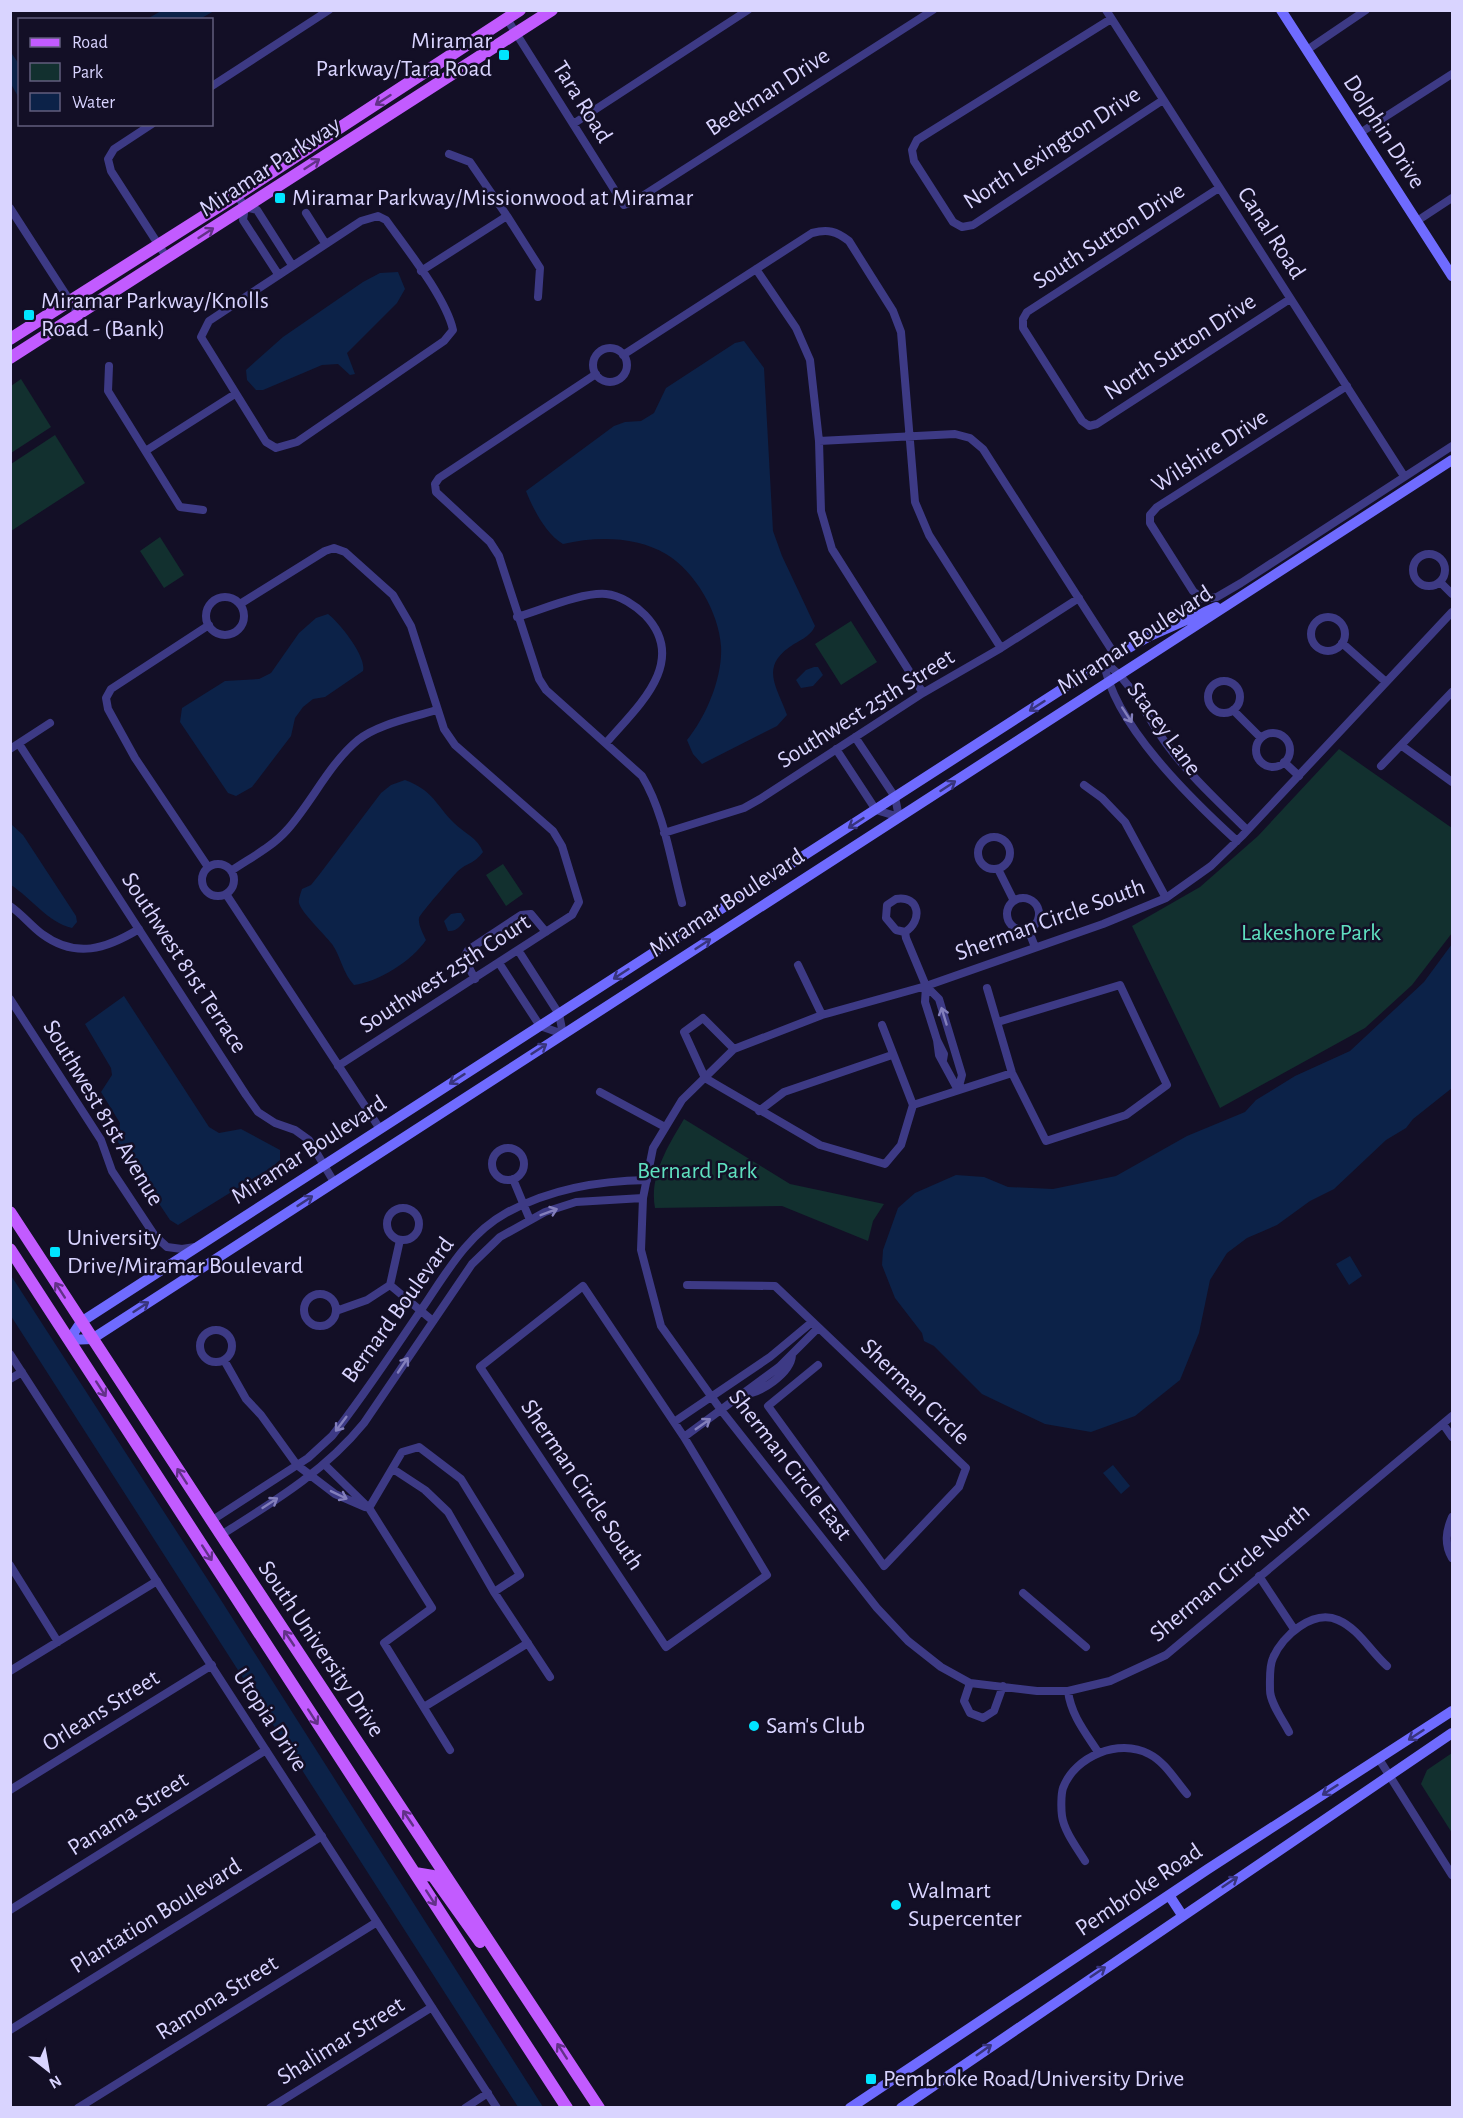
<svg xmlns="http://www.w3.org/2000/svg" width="1463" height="2118" font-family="'Alegreya Sans',sans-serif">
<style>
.green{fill:#12302f}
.water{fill:#0c2248}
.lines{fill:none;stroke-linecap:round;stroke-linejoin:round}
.street{stroke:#3d3a85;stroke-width:8}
.secondary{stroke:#6f6bff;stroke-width:10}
.primary{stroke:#c25bff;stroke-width:12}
.oneway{stroke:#623188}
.oneway2{stroke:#38347d}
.oneway3{stroke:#837fbc}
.poi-dot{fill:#00e5ff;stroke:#130f26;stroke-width:2}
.labels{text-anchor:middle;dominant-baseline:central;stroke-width:5;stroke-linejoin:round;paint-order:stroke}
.poi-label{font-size:24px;fill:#d9d4ff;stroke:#130f26;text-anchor:start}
.street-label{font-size:24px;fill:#d9d4ff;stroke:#130f26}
.park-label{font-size:24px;fill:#5fe0c0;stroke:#130f26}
</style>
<rect width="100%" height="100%" fill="#130f26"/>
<path class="green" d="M 21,379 L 51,427 L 11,453 L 11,386 Z
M 55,435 L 85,483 L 11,531 L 11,464 Z
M 160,537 L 184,575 L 164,588 L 140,551 Z
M 851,621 L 877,662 L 841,685 L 815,644 Z
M 1339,749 L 1452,828 L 1452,933 L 1412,985 L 1365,1028 L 1220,1108 L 1132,926 L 1200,887 L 1258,836 Z
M 503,864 L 523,894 L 506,906 L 486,875 Z
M 684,1119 L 790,1184 L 884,1204 L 873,1221 L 868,1241 L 782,1206 L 655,1208 C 649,1176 668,1146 684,1119 Z
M 1452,1753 L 1452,1833 L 1421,1784 L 1427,1770 Z"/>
<path class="water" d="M 161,11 L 161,10 L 214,11 L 200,19 L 147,19 Z
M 10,51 L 19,64 L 19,98 L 11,84 Z
M 398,272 L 405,289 L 397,303 L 347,353 L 355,374 L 350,375 L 338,364 L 322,365 L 263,390 L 256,390 L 247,380 L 246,370 L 283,337 L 363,282 L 380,273 Z
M 744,341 L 764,368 L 773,531 L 782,556 L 815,626 C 811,635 803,639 794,644 C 759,666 776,685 787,715 L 777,726 L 702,764 L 693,754 L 687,740 C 706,717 723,677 721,646 C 719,613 695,571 666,554 C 636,536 596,536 563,544 C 546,534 533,509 526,491 L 614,426 L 625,422 L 641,421 L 654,413 L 666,388 L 735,343 Z
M 328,614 C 339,622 367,657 363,671 L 325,697 L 313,699 L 303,707 L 295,718 L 291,736 L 252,787 L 236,796 L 228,793 L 180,722 L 182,708 L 225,681 L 259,679 L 271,673 L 299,633 L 316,618 Z
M 814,667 L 818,667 L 823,675 L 813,686 L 801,688 L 796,680 L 806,670 Z
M 405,780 C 434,791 435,804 454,823 C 464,833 478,838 483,852 C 473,865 468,862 458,871 C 453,876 420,914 419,918 C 418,925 423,933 426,940 C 412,961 378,982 354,985 C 343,974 341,957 332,944 C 325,935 301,912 299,903 C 298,899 301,893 302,889 L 311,885 L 319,875 L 381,793 L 391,785 Z
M 11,824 L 23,835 L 76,916 L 77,922 L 72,928 C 49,923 31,898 11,885 Z
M 457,913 L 461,913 L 465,920 C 461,925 457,932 448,931 L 444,921 L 451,914 Z
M 1452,944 L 1452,1088 L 1413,1119 L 1406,1128 L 1386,1140 L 1334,1189 L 1310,1201 L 1277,1225 L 1247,1238 L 1227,1253 L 1210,1280 L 1199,1333 L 1180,1380 L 1135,1416 L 1091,1432 L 1045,1424 L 982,1394 L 934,1346 L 924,1341 L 922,1333 L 895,1298 L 882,1265 L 883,1250 L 898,1208 L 915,1193 L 956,1175 L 984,1177 L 1008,1187 L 1053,1189 L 1116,1176 L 1187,1136 L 1245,1112 L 1256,1100 L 1295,1076 L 1350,1051 L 1424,982 Z
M 124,996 L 209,1127 L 219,1133 L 241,1129 L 280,1150 L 280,1160 L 272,1167 L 178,1225 L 170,1220 L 118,1142 L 120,1123 L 101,1092 L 112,1075 L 111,1068 L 85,1024 Z
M 1350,1256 L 1362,1276 L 1349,1285 L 1336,1264 Z
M 10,1274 L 219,1597 L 543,2107 L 518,2107 L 11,1316 Z
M 1113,1465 L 1130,1486 L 1121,1494 L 1103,1473 Z"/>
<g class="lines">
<path class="street" d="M 1106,10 L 1404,476
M 507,19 L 624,205 L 633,202 L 933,10
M 1111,19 L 917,140 L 912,150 L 914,161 L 953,222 L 962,227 L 973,225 L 1163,100
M 1307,50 L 1366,10
M 212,86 L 329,10
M 152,124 L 114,149 L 108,159 L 111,171 L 167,258
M 573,124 L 748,10
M 1360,133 L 1452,74
M 449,154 L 470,162 L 507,216 L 540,268 L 538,297
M 1219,188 L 1027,312 L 1023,319 L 1023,328 L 1082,421 L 1089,426 L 1097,424 L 1290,299
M 237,195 L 245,207 L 257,210 L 292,265
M 245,207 L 243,220 L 278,274
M 10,208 L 79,315
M 306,213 L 325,243
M 378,216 L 386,220 C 406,248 446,298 453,330 L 444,341 L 297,442 L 276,448 L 266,442 L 201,337 L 209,321 L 361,221 Z
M 1417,221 L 1452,198
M 756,269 L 796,328 L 810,360 L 819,441 L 821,511 L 832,549 L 923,693
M 421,271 L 507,216
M593 365a17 17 0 1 1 34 0a17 17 0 1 1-34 0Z
M 623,355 L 812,233 C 828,229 836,231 849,241 L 893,311 L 901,332 L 915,502 L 929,535 L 1001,648
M 109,366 L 108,391 L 180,507 L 203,510
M 596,374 L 439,478 L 435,484 L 436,492 L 490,542 L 499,556 L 539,679 L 546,690 L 642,776 C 664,812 671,862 682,903
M 1347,386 L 1157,507 L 1150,515 L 1150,523 L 1193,591 L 1203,599 L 1217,597 L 1241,583 L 1452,446
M 819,441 L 955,434 L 970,438 L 983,449 L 1115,655
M 147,450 L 235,394
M1413 570a16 16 0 1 1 32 0a16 16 0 1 1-32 0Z
M 1440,582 L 1452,594
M206 616a19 19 0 1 1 38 0a19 19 0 1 1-38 0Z
M 240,604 L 325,551 L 334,548 L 345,552 L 393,595 L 411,626 L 444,729 L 455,745 L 553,831 L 562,846 L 579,902 L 572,915 L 338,1066
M 1452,612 L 1242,836 L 1211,866 L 1166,898 L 1103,924 L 926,986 L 822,1015 L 734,1049 L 682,1100 L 653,1148 L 643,1198 L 641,1250 L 661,1326 L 721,1410 L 877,1608 L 908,1641 L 941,1667 L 970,1683 L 1037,1691 L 1068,1691 L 1110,1681 L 1166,1655 L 1452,1416
M 517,617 C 541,610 582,592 606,594 C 620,595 636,606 645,615 C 690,662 636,708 606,743
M1311 634a17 17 0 1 1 34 0a17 17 0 1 1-34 0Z
M 1342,643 L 1386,682
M 1104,662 C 1113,724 1192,800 1237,841
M 1104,662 C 1134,682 1148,722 1171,750 C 1193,779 1221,804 1247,830
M1208 697a16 16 0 1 1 32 0a16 16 0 1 1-32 0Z
M 1233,710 L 1261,738
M1256 750a17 17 0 1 1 34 0a17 17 0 1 1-34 0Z
M 19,744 L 246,1095 L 258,1112 L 275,1123 L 295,1130 L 309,1140 L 334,1182
M 1402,746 L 1452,782
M 10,749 L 50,723
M 836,749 L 876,810 L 899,817 L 895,797 L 855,737
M 1284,762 L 1299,776
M 1381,766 L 1452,692
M 1084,785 L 1102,798 L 1125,822 L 1166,898
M 664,833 L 744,808 L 760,799 L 923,693 L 1001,648 L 1079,598
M978 853a16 16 0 1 1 32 0a16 16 0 1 1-32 0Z
M202 880a16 16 0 1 1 32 0a16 16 0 1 1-32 0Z
M 208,867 L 135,758 L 108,709 L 106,698 L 111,689 L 209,625
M 998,869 L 1014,901
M 231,871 C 250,858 272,847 287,830 C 312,802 329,764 358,740 C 378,724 412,718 436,710
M 226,894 L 380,1129
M1007 914a16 16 0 1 1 32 0a16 16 0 1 1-32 0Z
M 10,906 C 22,914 31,926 42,934 C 76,959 106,949 139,929
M 1028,929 L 1035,947
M 905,932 L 896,930 L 886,918 L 887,905 L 896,899 C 920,895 923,921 905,932 L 906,938 L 926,986 L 939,999 L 962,1075 L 958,1090
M 499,963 L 540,1026 L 563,1034 L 559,1014 L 518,950
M 798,965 L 822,1015
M 475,979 L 464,958 L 468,950 L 521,915 L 531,914 L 546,932
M 926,986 L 925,1002 L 937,1040 L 944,1054 L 943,1060
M 987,988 L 1012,1073 L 1046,1141 L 1126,1115 L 1167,1085 L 1120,985 L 998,1022
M 10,999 L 101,1140 L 112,1171 L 155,1236 L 167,1247 L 182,1249 L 195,1247
M 937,1040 L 939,1055 L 958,1090
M 734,1049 L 703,1018 L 684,1032 L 705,1078 L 820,1145 L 885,1164 L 901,1145 L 913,1105 L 882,1025
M 600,1092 L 665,1127
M 913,1105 L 1012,1073
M 759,1111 L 784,1092 L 892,1055
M492 1164a16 16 0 1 1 32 0a16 16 0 1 1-32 0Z
M 513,1179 L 530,1220
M387 1224a16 16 0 1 1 32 0a16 16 0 1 1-32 0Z
M 390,1285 L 433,1321
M 687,1285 L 775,1286 L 966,1468 L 959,1487 L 884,1566 L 768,1406 L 818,1365
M 583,1286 L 684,1437 L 767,1575 L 666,1647 L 480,1367 Z
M304 1310a16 16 0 1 1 32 0a16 16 0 1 1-32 0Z
M 336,1311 L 367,1300 L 390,1285 L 400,1240
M200 1346a16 16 0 1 1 32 0a16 16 0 1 1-32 0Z
M 10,1354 L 497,2108
M 224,1360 L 246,1399 L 261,1415 L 297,1465 L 335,1494 L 365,1507
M 10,1379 L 22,1372
M 744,1394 C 760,1394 791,1373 792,1355
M 674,1422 L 770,1357 L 812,1322
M 1443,1424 L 1452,1437
M 684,1437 L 779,1367 L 818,1328
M 325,1465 L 369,1508 L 432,1608 L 384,1643 L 450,1750
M 393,1469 L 425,1490 L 448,1512 L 494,1592
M 369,1508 L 402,1452 L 419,1447 L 461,1479 L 520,1575 L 494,1592 L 550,1677
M 1452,1517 C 1446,1531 1444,1544 1452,1558
M 211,1521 L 308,1458 L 332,1436 C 363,1397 391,1354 419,1313 C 444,1277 466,1235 506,1213 C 550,1189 597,1181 647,1180
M 221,1535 C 273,1502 324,1472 364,1423 L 472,1264 L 500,1237 L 545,1212 L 576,1202 L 643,1198
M 10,1565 L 58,1642
M 1259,1576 L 1294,1629
M 1023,1593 L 1086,1647
M 10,1671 L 157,1581
M 970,1683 L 964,1701 L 970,1713 L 983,1718 L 994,1711 L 1003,1686
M 1068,1691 C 1071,1715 1085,1732 1098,1752
M 424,1707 L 528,1643
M 1289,1732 C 1283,1720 1270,1703 1270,1690 C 1270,1681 1269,1666 1273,1658 C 1282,1636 1313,1609 1338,1620 C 1359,1629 1370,1651 1387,1666
M 1379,1759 L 1452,1875
M 10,1790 L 212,1665
M 1085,1861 C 1077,1848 1064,1831 1062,1816 C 1061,1809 1061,1794 1063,1788 C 1075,1756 1119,1738 1149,1754 C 1165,1762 1175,1780 1187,1794
M 10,1910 L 266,1750
M 10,2030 L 322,1836
M 78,2108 L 377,1922
M 270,2108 L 432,2007
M 465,2108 L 488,2093"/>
<path class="secondary" d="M 1281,10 L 1452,276
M 69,1340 L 92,1339 L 1452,460
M 69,1340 L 81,1322 L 1104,662 L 1150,636 L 1216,607
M 1169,1895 L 1182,1915
M 850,2108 L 1208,1869 L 1452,1711
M 901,2108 L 1452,1733"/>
<path class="primary" d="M 10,339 L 237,195 L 520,10
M 10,358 L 552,10
M 10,1212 L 221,1535 L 599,2108
M 10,1249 L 567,2108
M 415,1873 L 433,1876 L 480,1942"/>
</g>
<defs><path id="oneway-shaft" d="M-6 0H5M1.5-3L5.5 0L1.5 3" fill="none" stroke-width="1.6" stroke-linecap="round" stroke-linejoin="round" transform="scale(1.5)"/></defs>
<g class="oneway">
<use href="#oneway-shaft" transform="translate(383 100) rotate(147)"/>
<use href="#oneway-shaft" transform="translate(312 164) rotate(-33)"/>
<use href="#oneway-shaft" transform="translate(206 233) rotate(-33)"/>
<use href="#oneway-shaft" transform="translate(60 1290) rotate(-123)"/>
<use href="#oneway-shaft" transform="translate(101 1389) rotate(57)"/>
<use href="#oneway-shaft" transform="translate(182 1476) rotate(-123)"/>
<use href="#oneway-shaft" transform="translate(207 1553) rotate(57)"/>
<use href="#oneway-shaft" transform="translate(289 1638) rotate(-124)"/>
<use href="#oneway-shaft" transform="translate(313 1717) rotate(57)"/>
<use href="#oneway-shaft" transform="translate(408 1818) rotate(-124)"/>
<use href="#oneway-shaft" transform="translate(431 1898) rotate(57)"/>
<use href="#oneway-shaft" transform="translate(562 2051) rotate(-123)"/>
</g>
<g class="oneway2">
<use href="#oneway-shaft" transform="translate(1037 706) rotate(147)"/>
<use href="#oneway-shaft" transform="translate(948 786) rotate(-33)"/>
<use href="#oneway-shaft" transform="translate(856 823) rotate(147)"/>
<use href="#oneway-shaft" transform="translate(703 944) rotate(-33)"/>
<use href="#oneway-shaft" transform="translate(621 974) rotate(147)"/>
<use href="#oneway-shaft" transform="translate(539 1049) rotate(-33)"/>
<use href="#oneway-shaft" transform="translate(457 1079) rotate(147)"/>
<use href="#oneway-shaft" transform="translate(305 1201) rotate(-33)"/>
<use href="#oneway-shaft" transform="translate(141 1307) rotate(-33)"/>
<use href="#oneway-shaft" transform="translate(1416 1735) rotate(147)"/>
<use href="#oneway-shaft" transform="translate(1330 1790) rotate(147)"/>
<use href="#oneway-shaft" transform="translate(1230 1882) rotate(-34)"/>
<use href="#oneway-shaft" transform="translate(1098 1972) rotate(-34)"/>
<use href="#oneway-shaft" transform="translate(984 2050) rotate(-35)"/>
</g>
<g class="oneway3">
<use href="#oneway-shaft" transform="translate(1127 715) rotate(57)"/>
<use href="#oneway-shaft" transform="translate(944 1016) rotate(-107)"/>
<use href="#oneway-shaft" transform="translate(549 1212) rotate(-21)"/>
<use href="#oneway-shaft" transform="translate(403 1365) rotate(-56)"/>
<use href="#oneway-shaft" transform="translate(341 1424) rotate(127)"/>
<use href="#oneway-shaft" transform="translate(703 1424) rotate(-35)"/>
<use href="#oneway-shaft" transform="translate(339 1495) rotate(26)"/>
<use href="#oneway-shaft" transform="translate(270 1503) rotate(-33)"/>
</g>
<g class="poi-dot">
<rect x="498" y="49" width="12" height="12" rx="3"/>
<rect x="274" y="192" width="12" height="12" rx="3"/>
<rect x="23" y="309" width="12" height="12" rx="3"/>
<rect x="49" y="1246" width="12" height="12" rx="3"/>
<circle cx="754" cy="1726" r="6"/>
<circle cx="896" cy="1905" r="6"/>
<rect x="865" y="2073" width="12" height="12" rx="3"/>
</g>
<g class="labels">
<g class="poi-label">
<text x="492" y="41" text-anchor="end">Miramar<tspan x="492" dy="28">Parkway/Tara Road</tspan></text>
<text x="292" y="198">Miramar Parkway/Missionwood at Miramar</text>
<text x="41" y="301">Miramar Parkway/Knolls<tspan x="41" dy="28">Road - (Bank)</tspan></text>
<text x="67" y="1238">University<tspan x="67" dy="28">Drive/Miramar Boulevard</tspan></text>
<text x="766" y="1726">Sam's Club</text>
<text x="908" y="1891">Walmart<tspan x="908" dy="28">Supercenter</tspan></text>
<text x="883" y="2079">Pembroke Road/University Drive</text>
</g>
<g class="street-label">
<text transform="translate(768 92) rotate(-33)">Beekman Drive</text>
<text transform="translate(582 102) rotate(58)">Tara Road</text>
<text transform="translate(1384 132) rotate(57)">Dolphin Drive</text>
<text transform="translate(1052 148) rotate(-33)">North Lexington Drive</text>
<text transform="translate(270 167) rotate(-33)">Miramar Parkway</text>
<text transform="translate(1271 233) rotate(57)">Canal Road</text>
<text transform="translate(1109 236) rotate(-33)">South Sutton Drive</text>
<text transform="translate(1180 347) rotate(-33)">North Sutton Drive</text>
<text transform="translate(1210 451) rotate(-33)">Wilshire Drive</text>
<text transform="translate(1135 640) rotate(-33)">Miramar Boulevard</text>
<text transform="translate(866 709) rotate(-32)">Southwest 25th Street</text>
<text transform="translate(1164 729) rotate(54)">Stacey Lane</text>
<text transform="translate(727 903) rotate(-33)">Miramar Boulevard</text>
<text transform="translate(1050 920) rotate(-20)">Sherman Circle South</text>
<text transform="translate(184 963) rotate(57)">Southwest 81st Terrace</text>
<text transform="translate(445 974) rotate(-33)">Southwest 25th Court</text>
<text transform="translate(103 1113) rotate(59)">Southwest 81st Avenue</text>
<text transform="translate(309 1150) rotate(-33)">Miramar Boulevard</text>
<text transform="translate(398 1310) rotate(-54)">Bernard Boulevard</text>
<text transform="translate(915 1392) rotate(44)">Sherman Circle</text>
<text transform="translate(790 1465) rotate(52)">Sherman Circle East</text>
<text transform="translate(582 1485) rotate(56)">Sherman Circle South</text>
<text transform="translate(1230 1573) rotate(-40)">Sherman Circle North</text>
<text transform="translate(321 1649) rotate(56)">South University Drive</text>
<text transform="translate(101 1711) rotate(-32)">Orleans Street</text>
<text transform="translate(270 1720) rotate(57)">Utopia Drive</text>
<text transform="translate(128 1814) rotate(-32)">Panama Street</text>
<text transform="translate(1139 1890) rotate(-34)">Pembroke Road</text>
<text transform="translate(156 1916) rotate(-32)">Plantation Boulevard</text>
<text transform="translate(217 1998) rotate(-32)">Ramona Street</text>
<text transform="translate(341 2041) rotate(-32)">Shalimar Street</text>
</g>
<g class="park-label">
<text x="1311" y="933">Lakeshore Park</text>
<text x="697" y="1171">Bernard Park</text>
</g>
</g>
<rect width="1463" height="2118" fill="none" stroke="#d9d4ff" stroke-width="24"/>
<rect x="18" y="18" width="195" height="108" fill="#130f26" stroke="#625e7d" stroke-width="1.5"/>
<rect x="30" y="38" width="30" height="9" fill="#c25bff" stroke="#625e7d" stroke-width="1.5"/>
<text x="72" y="48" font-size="18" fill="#d9d4ff">Road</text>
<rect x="30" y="63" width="30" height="18" fill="#12302f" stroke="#625e7d" stroke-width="1.5"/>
<text x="72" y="78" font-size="18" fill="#d9d4ff">Park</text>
<rect x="30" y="93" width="30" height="18" fill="#0c2248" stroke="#625e7d" stroke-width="1.5"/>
<text x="72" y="108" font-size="18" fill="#d9d4ff">Water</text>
<g transform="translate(48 2070) rotate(149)" stroke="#130f26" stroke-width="4.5" paint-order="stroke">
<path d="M0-4.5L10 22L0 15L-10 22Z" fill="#d9d4ff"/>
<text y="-9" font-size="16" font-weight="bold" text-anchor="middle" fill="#d9d4ff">N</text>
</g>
</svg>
